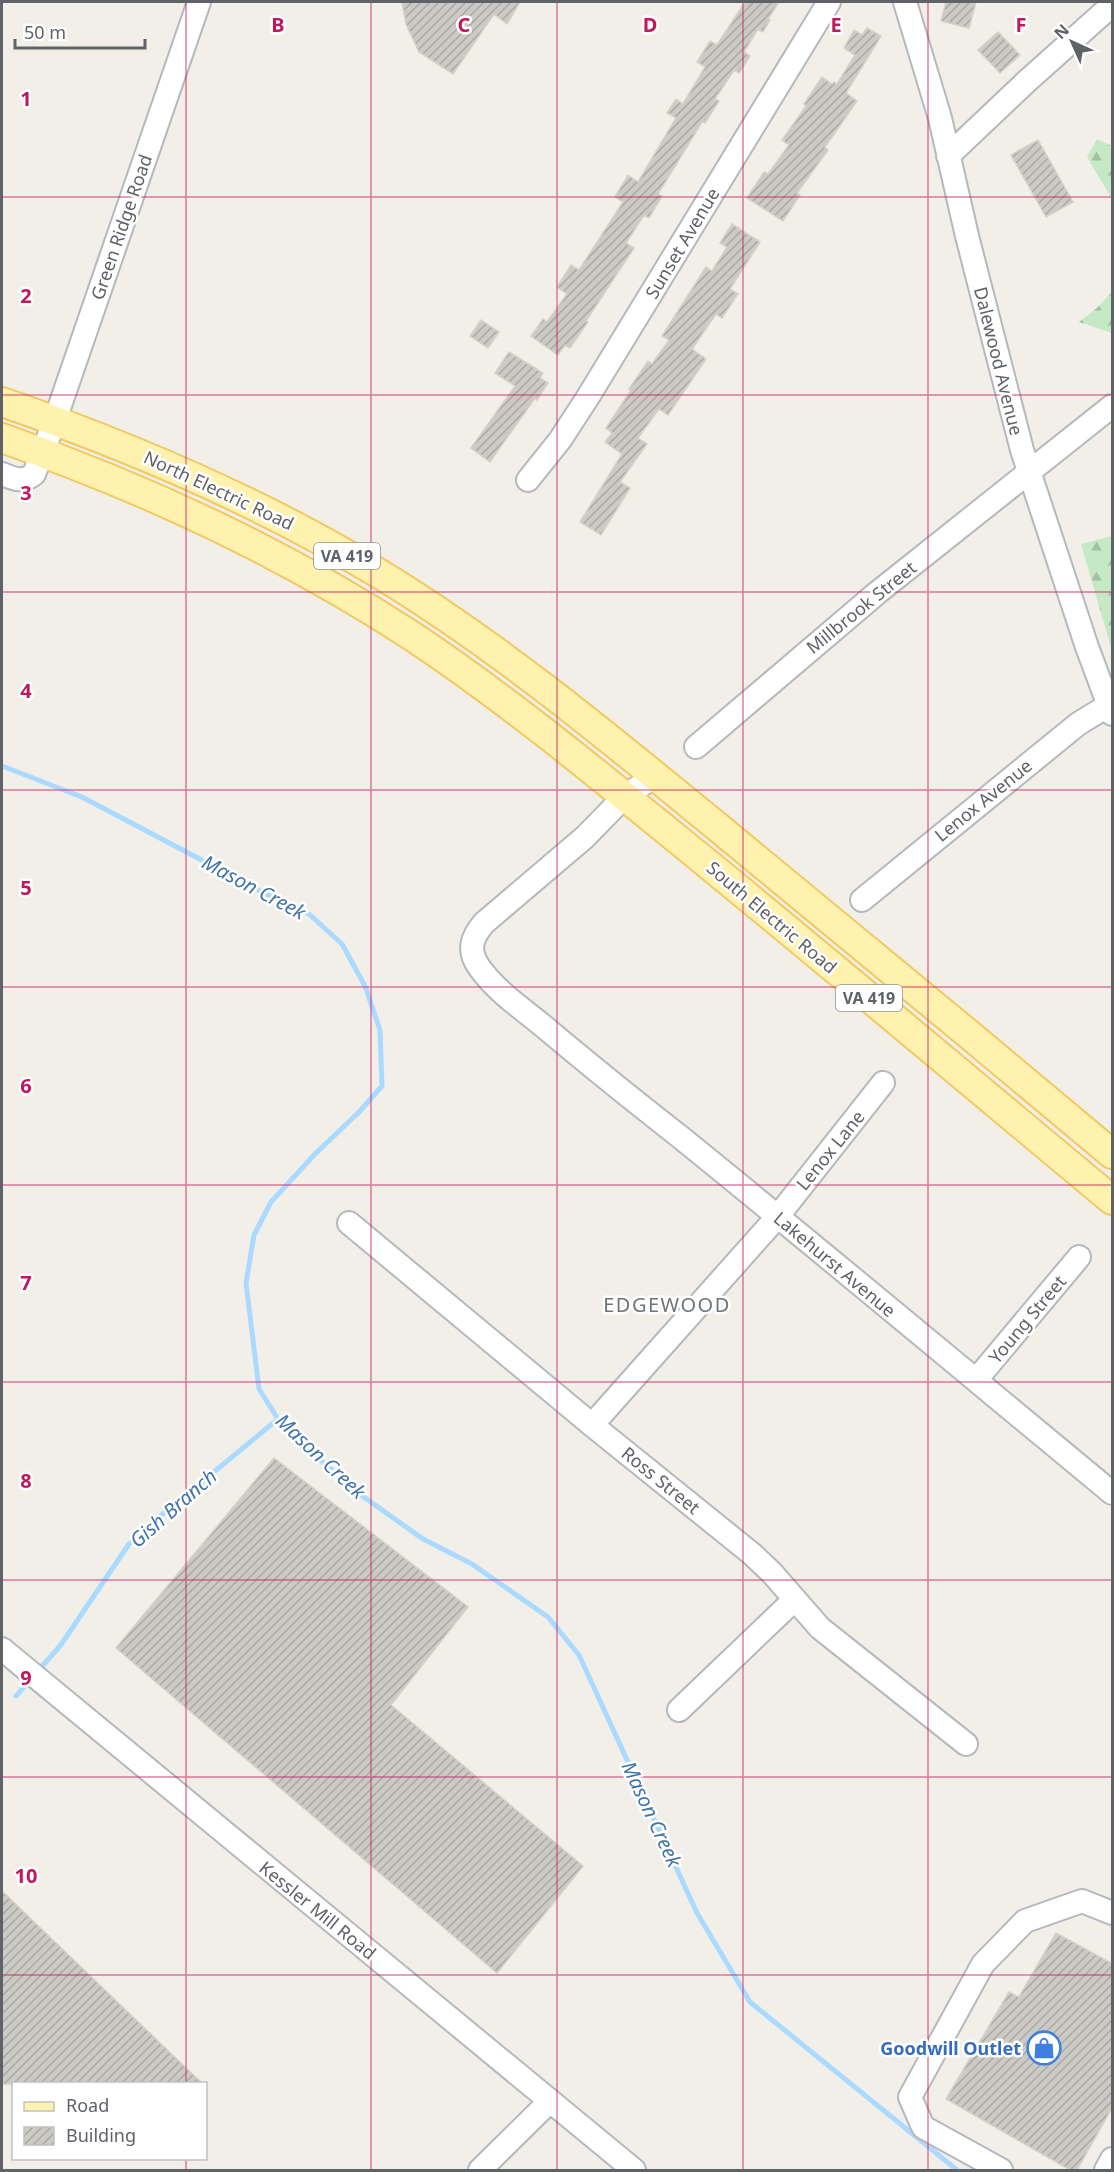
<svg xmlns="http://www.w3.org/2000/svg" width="1114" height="2172" font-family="'Noto Sans',sans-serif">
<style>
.forest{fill:url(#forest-firs)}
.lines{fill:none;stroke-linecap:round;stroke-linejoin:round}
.stream{stroke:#aadaff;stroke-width:5}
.building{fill:url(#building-hatch);stroke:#d6d1c6;stroke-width:1.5}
.minor-casing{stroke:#b5b8bc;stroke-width:26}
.major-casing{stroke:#f2c960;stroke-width:32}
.minor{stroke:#fff;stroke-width:22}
.major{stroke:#fff2af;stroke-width:28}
.grid{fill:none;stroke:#c2185b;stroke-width:1.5;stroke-opacity:0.55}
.labels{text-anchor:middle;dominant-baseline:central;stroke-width:5;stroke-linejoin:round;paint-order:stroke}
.shield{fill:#fff;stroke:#8f9295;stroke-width:1.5}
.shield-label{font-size:16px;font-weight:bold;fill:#5f6368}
.street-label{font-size:18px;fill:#5f6368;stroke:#fff}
.shop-label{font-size:18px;font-weight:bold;fill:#366cbe;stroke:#fff;text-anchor:end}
.water-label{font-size:20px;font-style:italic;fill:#4174aa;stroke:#fff}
.neighbourhood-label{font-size:20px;letter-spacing:1.5px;fill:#70757a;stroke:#fff}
.grid-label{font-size:20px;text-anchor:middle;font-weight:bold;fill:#c2185b;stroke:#fff;stroke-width:5;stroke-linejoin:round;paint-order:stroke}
</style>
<defs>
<pattern id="forest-firs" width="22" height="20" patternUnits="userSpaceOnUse" patternTransform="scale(1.5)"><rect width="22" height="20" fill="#c5e8c5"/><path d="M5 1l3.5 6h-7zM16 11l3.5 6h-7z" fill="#a3c0a4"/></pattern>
<pattern id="building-hatch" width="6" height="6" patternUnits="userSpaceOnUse" patternTransform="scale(1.5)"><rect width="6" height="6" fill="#cccac5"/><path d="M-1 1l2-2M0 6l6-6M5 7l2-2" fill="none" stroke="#a9a8a4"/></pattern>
</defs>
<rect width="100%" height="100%" fill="#f1efe8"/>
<path class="forest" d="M 1097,139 L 1112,146 L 1112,199 L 1087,157 Z
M 1112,292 L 1112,333 L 1079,322 L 1097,308 Z
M 1112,536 L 1112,651 L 1081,544 Z"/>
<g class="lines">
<path class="stream" d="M 2,766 L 82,797 L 272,897 L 309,914 L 342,944 L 365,986 L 380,1030 L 382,1086 L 359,1112 L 315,1154 L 271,1202 L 254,1235 L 246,1283 L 259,1389 L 278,1419 L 310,1451 L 361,1495 L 423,1539 L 472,1564 L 548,1617 L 579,1655 L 697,1913 L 750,2002 L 957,2170
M 37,1672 L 60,1646 L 129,1544 L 158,1518 L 278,1419
M 16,1696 L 31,1679"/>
</g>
<path class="building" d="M 402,2 L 520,2 L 507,24 L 494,14 L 453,74 L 419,52 L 406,24 Z
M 745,2 L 779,2 L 768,19 L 770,20 L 763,32 L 758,29 L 744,52 L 750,56 L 739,73 L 734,70 L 715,99 L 719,101 L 705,123 L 702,122 L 658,194 L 662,196 L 649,218 L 644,215 L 626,243 L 634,248 L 586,321 L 588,322 L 570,348 L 565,345 L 558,355 L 531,336 L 543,319 L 547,322 L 567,294 L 557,287 L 571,265 L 579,270 L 623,202 L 615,197 L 628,175 L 638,182 L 676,118 L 667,113 L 676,99 L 683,104 L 705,67 L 697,62 L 710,41 L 717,45 Z
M 946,2 L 976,2 L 969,28 L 941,21 Z
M 867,28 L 881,36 L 846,93 L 857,101 L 825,147 L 828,150 L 797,193 L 800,195 L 783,221 L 747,198 L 764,172 L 768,174 L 789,145 L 782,140 L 806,106 L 804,104 L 822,77 L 832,84 L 834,82 L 837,84 L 855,55 L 844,48 L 854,30 L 862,35 Z
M 998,32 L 1020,55 L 1000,73 L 978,50 Z
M 1038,140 L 1073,202 L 1046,217 L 1011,155 Z
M 732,224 L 760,242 L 730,289 L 738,294 L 722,318 L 716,314 L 692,349 L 706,359 L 668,415 L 659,409 L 638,438 L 647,444 L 620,482 L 630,488 L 601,535 L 580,522 L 622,454 L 605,442 L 612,433 L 606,428 L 631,390 L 629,389 L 648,361 L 652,364 L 669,340 L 662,336 L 706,267 L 712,271 L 727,247 L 720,243 Z
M 481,320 L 499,332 L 488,348 L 470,336 Z
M 509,352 L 543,373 L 540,378 L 548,383 L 537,400 L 535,398 L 490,462 L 471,448 L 515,386 L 495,373 Z
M 274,1458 L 468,1607 L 391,1705 L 583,1866 L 497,1973 L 116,1648 Z
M 2,1891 L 183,2065 L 203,2084 L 2,2084 Z
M 1056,1933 L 1113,1964 L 1113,2106 L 1077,2170 L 1070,2170 L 946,2099 L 1009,1992 L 1019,1997 Z"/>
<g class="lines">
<defs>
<path id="minor" d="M 905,2 L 940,118 L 967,236 L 1022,450 L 1087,647 L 1112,714
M 948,156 L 1026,82 L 1112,5
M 2,474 C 14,479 23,483 34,474 L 55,420 L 199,2
M 528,480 L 560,440 L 588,397 L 829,2
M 696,747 L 877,593 L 1112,406
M 655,776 L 625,796 L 585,837 L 484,923 C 472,937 467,950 479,967 C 495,990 520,1007 542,1025 C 587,1063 633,1100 679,1136 C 825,1254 968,1374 1112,1493
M 862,900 L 1078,724 L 1109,705
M 349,1223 L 592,1425 L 752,1554 L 772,1573 L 820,1628 L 966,1744
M 976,1380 L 1079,1257
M 592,1425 L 778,1216 L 883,1083
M 2,1649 L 634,2170
M 679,1710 L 794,1600
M 480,2170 L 550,2101
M 1001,2170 L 923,2127 L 910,2097 L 983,1964 L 1025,1921 L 1082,1901 L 1112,1913
M 1106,2170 L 1112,2159"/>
<path id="major" d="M 2,402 C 132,447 259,501 378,573 C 500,647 610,739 720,829 C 851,936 982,1045 1112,1154
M 2,438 C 145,488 284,553 412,636 C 514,704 608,783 703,860 C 841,973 976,1087 1112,1200"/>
</defs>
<use href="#minor" class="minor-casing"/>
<use href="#major" class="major-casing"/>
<use href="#minor" class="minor"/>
<use href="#major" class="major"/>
</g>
<path class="grid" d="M 186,2 L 186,2084M 371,2 L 371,2170M 557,2 L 557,2170M 743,2 L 743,2170M 928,2 L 928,2170M 2,197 L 1112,197M 2,395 L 1112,395M 2,592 L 1112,592M 2,790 L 1112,790M 2,987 L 1112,987M 2,1185 L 1112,1185M 2,1382 L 1112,1382M 2,1580 L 1112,1580M 2,1777 L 1112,1777M 2,1975 L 1112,1975M 186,2158 L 186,2170"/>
<defs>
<symbol id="shop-ring" viewBox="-11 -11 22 22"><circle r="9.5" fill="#fff" stroke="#3f7fe0" stroke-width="1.5"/><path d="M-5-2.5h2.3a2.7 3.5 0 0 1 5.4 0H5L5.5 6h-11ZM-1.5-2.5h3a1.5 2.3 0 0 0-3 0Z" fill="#3f7fe0"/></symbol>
</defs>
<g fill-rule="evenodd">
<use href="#shop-ring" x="1025" y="2029" width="38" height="38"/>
</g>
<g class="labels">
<g class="shield">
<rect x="314" y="543" width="66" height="26" rx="4.5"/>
<rect x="836" y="985" width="66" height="26" rx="4.5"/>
</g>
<g class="shield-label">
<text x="347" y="556">VA 419</text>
<text x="869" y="998">VA 419</text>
</g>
<g class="street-label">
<text transform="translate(121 227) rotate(-71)">Green Ridge Road</text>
<text transform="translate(682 243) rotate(-59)">Sunset Avenue</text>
<text transform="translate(999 361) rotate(76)">Dalewood Avenue</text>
<text transform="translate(219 490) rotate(25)">North Electric Road</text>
<text transform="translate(861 607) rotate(-39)">Millbrook Street</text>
<text transform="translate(983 800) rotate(-39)">Lenox Avenue</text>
<text transform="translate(772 917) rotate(40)">South Electric Road</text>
<text transform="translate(830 1150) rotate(-51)">Lenox Lane</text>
<text transform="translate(835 1264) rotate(40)">Lakehurst Avenue</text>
<text transform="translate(1027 1319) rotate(-50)">Young Street</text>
<text transform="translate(661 1480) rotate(39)">Ross Street</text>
<text transform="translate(318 1910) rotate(39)">Kessler Mill Road</text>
</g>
<g class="shop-label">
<text x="1021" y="2048">Goodwill Outlet</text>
</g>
<g class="water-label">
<text transform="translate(254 887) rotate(28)">Mason Creek</text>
<text transform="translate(321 1456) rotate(43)">Mason Creek</text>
<text transform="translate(173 1508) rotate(-41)">Gish Branch</text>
<text transform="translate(652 1814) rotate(65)">Mason Creek</text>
</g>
<g class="neighbourhood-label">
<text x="667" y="1304">EDGEWOOD</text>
</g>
</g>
<g class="grid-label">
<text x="278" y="32">B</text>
<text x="464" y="32">C</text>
<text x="650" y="32">D</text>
<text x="836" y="32">E</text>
<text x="1021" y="32">F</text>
<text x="26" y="106">1</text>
<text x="26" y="303">2</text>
<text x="26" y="500">3</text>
<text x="26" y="698">4</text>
<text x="26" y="895">5</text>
<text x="26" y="1093">6</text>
<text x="26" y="1290">7</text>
<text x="26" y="1488">8</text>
<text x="26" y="1685">9</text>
<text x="26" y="1883">10</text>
</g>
<rect width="1114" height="2172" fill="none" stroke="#5f6368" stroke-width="6"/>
<rect x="12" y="2082" width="195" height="78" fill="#ffffff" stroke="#bfc1c3" stroke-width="1.5"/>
<rect x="24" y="2102" width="30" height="9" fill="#fff2af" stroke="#bfc1c3" stroke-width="1.5"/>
<text x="66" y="2112" font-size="18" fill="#5f6368">Road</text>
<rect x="24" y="2127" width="30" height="18" fill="url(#building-hatch)" stroke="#bfc1c3" stroke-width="1.5"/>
<text x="66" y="2142" font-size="18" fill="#5f6368">Building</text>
<g transform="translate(1072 42) rotate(315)" stroke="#ffffff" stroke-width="4.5" paint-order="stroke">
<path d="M0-4.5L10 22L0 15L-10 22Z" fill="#5f6368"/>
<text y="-9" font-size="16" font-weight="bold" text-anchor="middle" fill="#5f6368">N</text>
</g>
<path d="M15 39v9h130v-9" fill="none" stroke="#5f6368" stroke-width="3"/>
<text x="24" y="39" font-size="18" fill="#5f6368" stroke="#ffffff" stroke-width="4.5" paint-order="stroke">50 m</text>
</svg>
